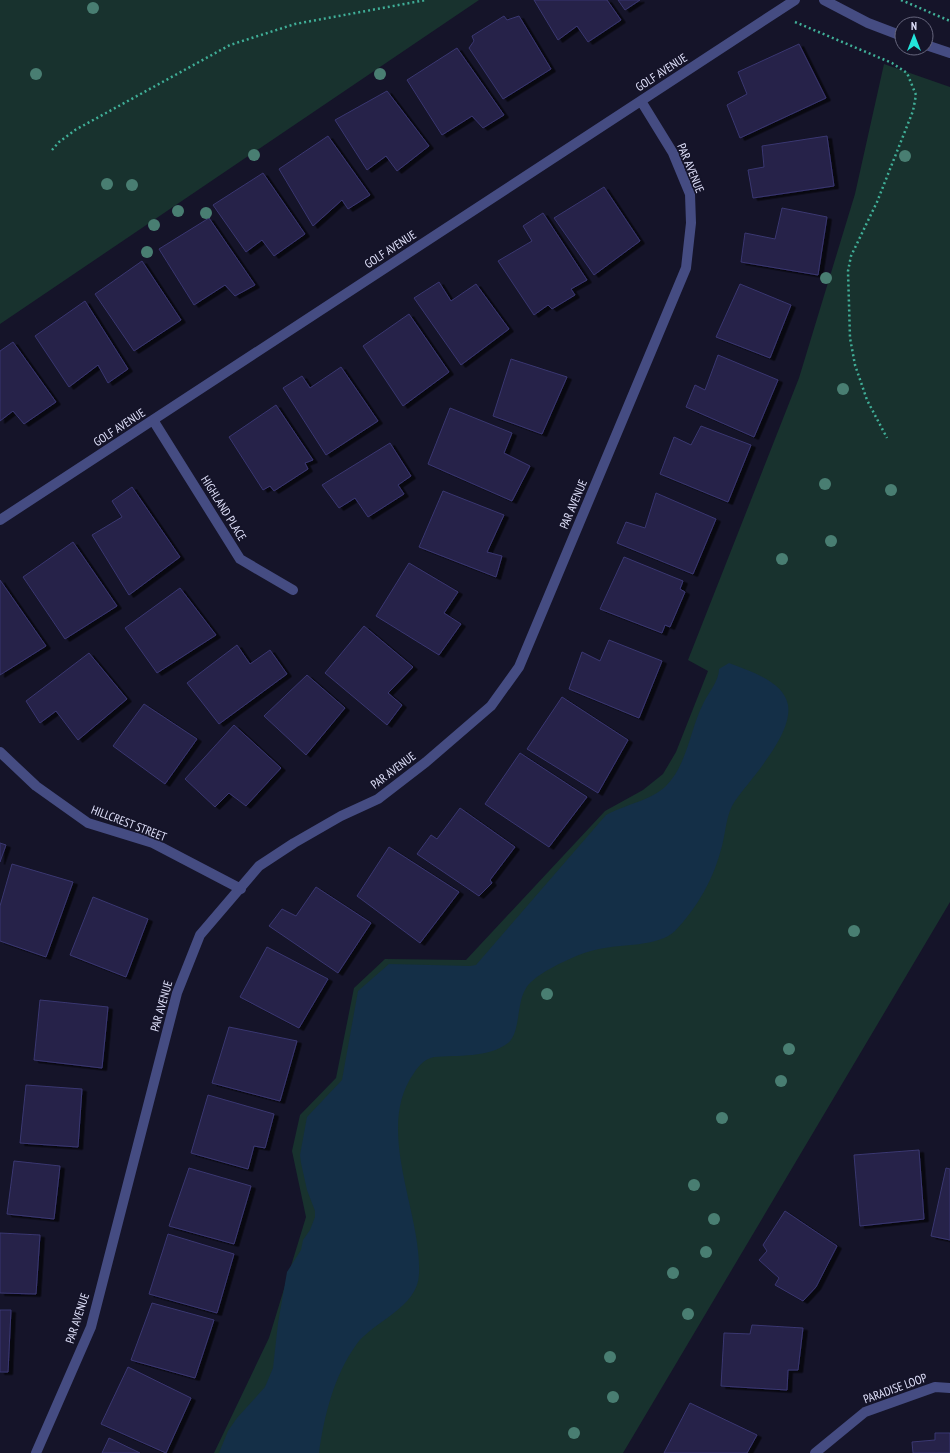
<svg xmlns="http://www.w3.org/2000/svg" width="950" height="1453" font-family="'PT Sans Narrow',sans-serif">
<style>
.green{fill:#18322e}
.water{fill:#142f47}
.building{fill:#252248;stroke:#3a3771;filter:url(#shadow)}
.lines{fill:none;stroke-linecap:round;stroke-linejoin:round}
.path{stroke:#40af98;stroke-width:2.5;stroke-dasharray:2 3;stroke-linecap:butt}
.minor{stroke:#454c82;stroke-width:10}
.tree{fill:#497e72}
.labels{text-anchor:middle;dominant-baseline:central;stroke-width:3.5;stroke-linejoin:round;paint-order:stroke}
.street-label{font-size:12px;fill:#e0e1fb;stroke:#151429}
</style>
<defs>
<filter id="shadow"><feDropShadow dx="4.5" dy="2.5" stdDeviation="0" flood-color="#0009"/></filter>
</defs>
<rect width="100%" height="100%" fill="#151429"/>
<path class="green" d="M 0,0 L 479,0 L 0,324 Z
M 884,64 L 950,87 L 950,902 L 623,1453 L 214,1453 L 269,1338 L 306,1217 L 292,1151 L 300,1115 L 336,1078 L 354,988 L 385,959 L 466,960 L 605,811 L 643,790 L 663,774 L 676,752 L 708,671 L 688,660 L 799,378 L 855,194 Z"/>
<path class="water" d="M 729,663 C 749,671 784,681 788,705 C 793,735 751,778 735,801 C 726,814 726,831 722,846 C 714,878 698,907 675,931 C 658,947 621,944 599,949 C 580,953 562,962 546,971 C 538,976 529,982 525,990 C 517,1003 520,1034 508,1043 C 489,1058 457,1055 434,1057 C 425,1059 419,1065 414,1073 C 374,1129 422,1212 419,1274 C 418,1308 373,1321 356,1345 C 334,1376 324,1416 319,1453 L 219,1453 L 228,1431 L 237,1418 L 265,1387 L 273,1368 L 278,1323 L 287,1272 L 301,1250 L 303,1240 L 310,1230 L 315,1217 L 315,1211 L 307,1190 L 301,1163 L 300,1155 L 307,1117 L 342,1080 L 358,991 L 389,964 L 470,966 L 476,965 L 606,815 C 624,805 652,800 666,786 C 688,764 690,728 704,702 C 709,692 719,681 719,669 Z"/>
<path class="building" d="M 534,0 L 607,0 L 621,20 L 588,42 L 577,26 L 558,40 Z
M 618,0 L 640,0 L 625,10 Z
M 504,16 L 507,20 L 519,16 L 551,69 L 503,99 L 469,48 L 474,41 L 472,36 Z
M 799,44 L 826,98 L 740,138 L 727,105 L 747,94 L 738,72 Z
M 457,48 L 504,115 L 483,128 L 472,116 L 442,135 L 407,80 Z
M 387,91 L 429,146 L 397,171 L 386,156 L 367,170 L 335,120 Z
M 328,136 L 370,195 L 348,209 L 342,200 L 313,226 L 279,169 Z
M 827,136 L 834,186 L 753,198 L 748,170 L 764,167 L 762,146 Z
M 263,173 L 305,234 L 274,256 L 262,240 L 246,252 L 213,205 Z
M 604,187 L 640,241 L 594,275 L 554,218 Z
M 782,208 L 827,217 L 818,275 L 741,262 L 745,233 L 775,239 Z
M 543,213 L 587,280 L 571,289 L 575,295 L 552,309 L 548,305 L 534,315 L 498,261 L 532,241 L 523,226 Z
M 209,218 L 255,285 L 235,296 L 225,285 L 194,305 L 159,249 Z
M 142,261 L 181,320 L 134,351 L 95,294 Z
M 439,282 L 451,301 L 476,284 L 509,329 L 461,365 L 414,298 Z
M 740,284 L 791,305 L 770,358 L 716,337 Z
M 85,301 L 128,369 L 108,383 L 98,365 L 69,387 L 35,336 Z
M 409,314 L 449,372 L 403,406 L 363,346 Z
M 13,342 L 56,402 L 24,424 L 13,411 L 0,421 L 0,351 Z
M 718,355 L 778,380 L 754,437 L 686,407 L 695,385 L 705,390 Z
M 511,359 L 567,377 L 542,434 L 493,416 Z
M 341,367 L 378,421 L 326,455 L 283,388 L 302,376 L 310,388 Z
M 276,405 L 313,460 L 305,463 L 308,469 L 274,491 L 270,486 L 263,490 L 229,437 Z
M 450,408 L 512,433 L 504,453 L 530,466 L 512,501 L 428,464 Z
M 701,426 L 751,445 L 728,502 L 660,474 L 674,437 L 691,445 Z
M 390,443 L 411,476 L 398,485 L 404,494 L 368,517 L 355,498 L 339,508 L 322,485 Z
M 132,487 L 180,557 L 129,595 L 92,535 L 122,517 L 112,501 Z
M 443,491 L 504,515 L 487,552 L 502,556 L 496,577 L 419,547 Z
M 656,493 L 716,519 L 693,574 L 617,543 L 626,522 L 645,528 Z
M 73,542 L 117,606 L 65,639 L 23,577 Z
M 624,557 L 683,581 L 680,589 L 685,592 L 670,627 L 665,625 L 662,633 L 600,609 Z
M 409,563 L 458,592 L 444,613 L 461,624 L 439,655 L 376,616 Z
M 0,580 L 46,646 L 0,675 Z
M 180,588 L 216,635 L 157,673 L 125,628 Z
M 364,626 L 413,667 L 388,693 L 402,705 L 387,725 L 325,673 Z
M 609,640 L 662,661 L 639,718 L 569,689 L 582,652 L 600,661 Z
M 237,645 L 250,664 L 270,650 L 287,674 L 219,724 L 187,683 Z
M 89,653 L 127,699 L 78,740 L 56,711 L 40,723 L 26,701 Z
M 307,675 L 345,708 L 306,755 L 264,716 Z
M 562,697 L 628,740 L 598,793 L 527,749 Z
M 144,704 L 197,739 L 165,784 L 113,746 Z
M 234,725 L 281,768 L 246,806 L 229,793 L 215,807 L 185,779 Z
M 520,753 L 587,797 L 549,847 L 485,804 Z
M 460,808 L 515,847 L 490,880 L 492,883 L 479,896 L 417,854 L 431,835 L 437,839 Z
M 0,843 L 6,845 L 0,862 Z
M 389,847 L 459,892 L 420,943 L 357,896 Z
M 12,864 L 73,882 L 46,957 L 0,941 L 0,906 Z
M 316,887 L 371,923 L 338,973 L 269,926 L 282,909 L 296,916 Z
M 93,897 L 148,919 L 126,977 L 70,955 Z
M 267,947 L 328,979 L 299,1028 L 240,997 Z
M 40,1000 L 108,1007 L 102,1068 L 34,1060 Z
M 229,1027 L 297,1041 L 280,1101 L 212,1083 Z
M 26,1085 L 82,1089 L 78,1147 L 20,1143 Z
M 208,1095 L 274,1114 L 265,1148 L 254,1146 L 248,1169 L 191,1153 Z
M 919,1150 L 924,1219 L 860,1226 L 854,1155 Z
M 14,1161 L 60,1166 L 54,1219 L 7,1214 Z
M 189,1168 L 251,1186 L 234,1244 L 169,1226 Z
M 946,1168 L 950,1169 L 950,1240 L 931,1236 Z
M 785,1211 L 837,1246 L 816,1287 L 803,1301 L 775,1285 L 779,1278 L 759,1260 L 767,1251 L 763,1245 Z
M 0,1233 L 40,1235 L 36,1294 L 0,1293 Z
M 168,1234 L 234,1254 L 217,1313 L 149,1294 Z
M 152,1303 L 214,1320 L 195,1378 L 131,1360 Z
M 0,1310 L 11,1310 L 8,1372 L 0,1372 Z
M 752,1325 L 803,1328 L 798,1370 L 788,1370 L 787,1390 L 721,1386 L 724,1333 L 750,1334 Z
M 128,1367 L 191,1398 L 166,1453 L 101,1424 Z
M 690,1403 L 757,1435 L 747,1453 L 664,1453 Z
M 935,1433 L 950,1433 L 950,1453 L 913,1453 L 912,1442 L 935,1440 Z
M 109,1438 L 140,1453 L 102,1453 Z"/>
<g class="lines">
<path class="path" d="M 901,0 L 950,21
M 795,22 L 892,63 L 907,73 L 916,95 L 913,111 L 877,202 L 851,256 L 848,271 L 850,338 L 855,365 L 867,400 L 887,438
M 52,150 L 59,142 L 75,130 L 230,45 L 295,24 L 426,0"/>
<path class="minor" d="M 824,0 L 868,23 L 902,36
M 926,45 L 950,53
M 153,420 L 240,559 L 293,590
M 0,520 L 795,0
M 0,752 L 36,786 L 88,823 L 153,843 L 241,889
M 36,1453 L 91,1327 L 177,993 L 200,935 L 259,866 L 294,843 L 341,816 L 378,799 L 426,762 L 491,706 L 519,667 L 686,268 L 691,223 L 690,194 L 673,153 L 641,101
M 815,1453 L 865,1412 L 935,1387 L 950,1388"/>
</g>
<g class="tree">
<circle cx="93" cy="8" r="6"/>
<circle cx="36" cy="74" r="6"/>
<circle cx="380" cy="74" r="6"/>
<circle cx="254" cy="155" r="6"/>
<circle cx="905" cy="156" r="6"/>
<circle cx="107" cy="184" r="6"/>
<circle cx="132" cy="185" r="6"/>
<circle cx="178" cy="211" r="6"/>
<circle cx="206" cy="213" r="6"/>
<circle cx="154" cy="225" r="6"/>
<circle cx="147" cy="252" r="6"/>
<circle cx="826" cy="278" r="6"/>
<circle cx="843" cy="389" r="6"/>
<circle cx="825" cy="484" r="6"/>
<circle cx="891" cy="490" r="6"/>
<circle cx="831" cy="541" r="6"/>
<circle cx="782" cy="559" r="6"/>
<circle cx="854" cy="931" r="6"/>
<circle cx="547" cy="994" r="6"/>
<circle cx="789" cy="1049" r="6"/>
<circle cx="781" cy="1081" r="6"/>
<circle cx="722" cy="1118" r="6"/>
<circle cx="694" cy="1185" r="6"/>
<circle cx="714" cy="1219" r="6"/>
<circle cx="706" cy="1252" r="6"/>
<circle cx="673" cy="1273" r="6"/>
<circle cx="688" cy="1314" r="6"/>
<circle cx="610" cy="1357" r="6"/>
<circle cx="613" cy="1397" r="6"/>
<circle cx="574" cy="1433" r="6"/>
</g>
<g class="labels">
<g class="street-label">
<text transform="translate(661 72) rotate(-33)">GOLF AVENUE</text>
<text transform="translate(691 168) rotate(68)">PAR AVENUE</text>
<text transform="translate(390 249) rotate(-33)">GOLF AVENUE</text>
<text transform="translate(119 427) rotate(-33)">GOLF AVENUE</text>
<text transform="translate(573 504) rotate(-67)">PAR AVENUE</text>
<text transform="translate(224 508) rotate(58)">HIGHLAND PLACE</text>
<text transform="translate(393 770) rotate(-37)">PAR AVENUE</text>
<text transform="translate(129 823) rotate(21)">HILLCREST STREET</text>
<text transform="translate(161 1006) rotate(-74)">PAR AVENUE</text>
<text transform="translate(77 1318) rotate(-72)">PAR AVENUE</text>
<text transform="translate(895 1388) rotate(-20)">PARADISE LOOP</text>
</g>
</g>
<g transform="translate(914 36)"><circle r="19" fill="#151429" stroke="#66667d"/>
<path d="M0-3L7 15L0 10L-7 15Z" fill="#23e4db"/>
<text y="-6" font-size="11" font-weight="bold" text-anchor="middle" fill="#e0e1fb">N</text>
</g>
</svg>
